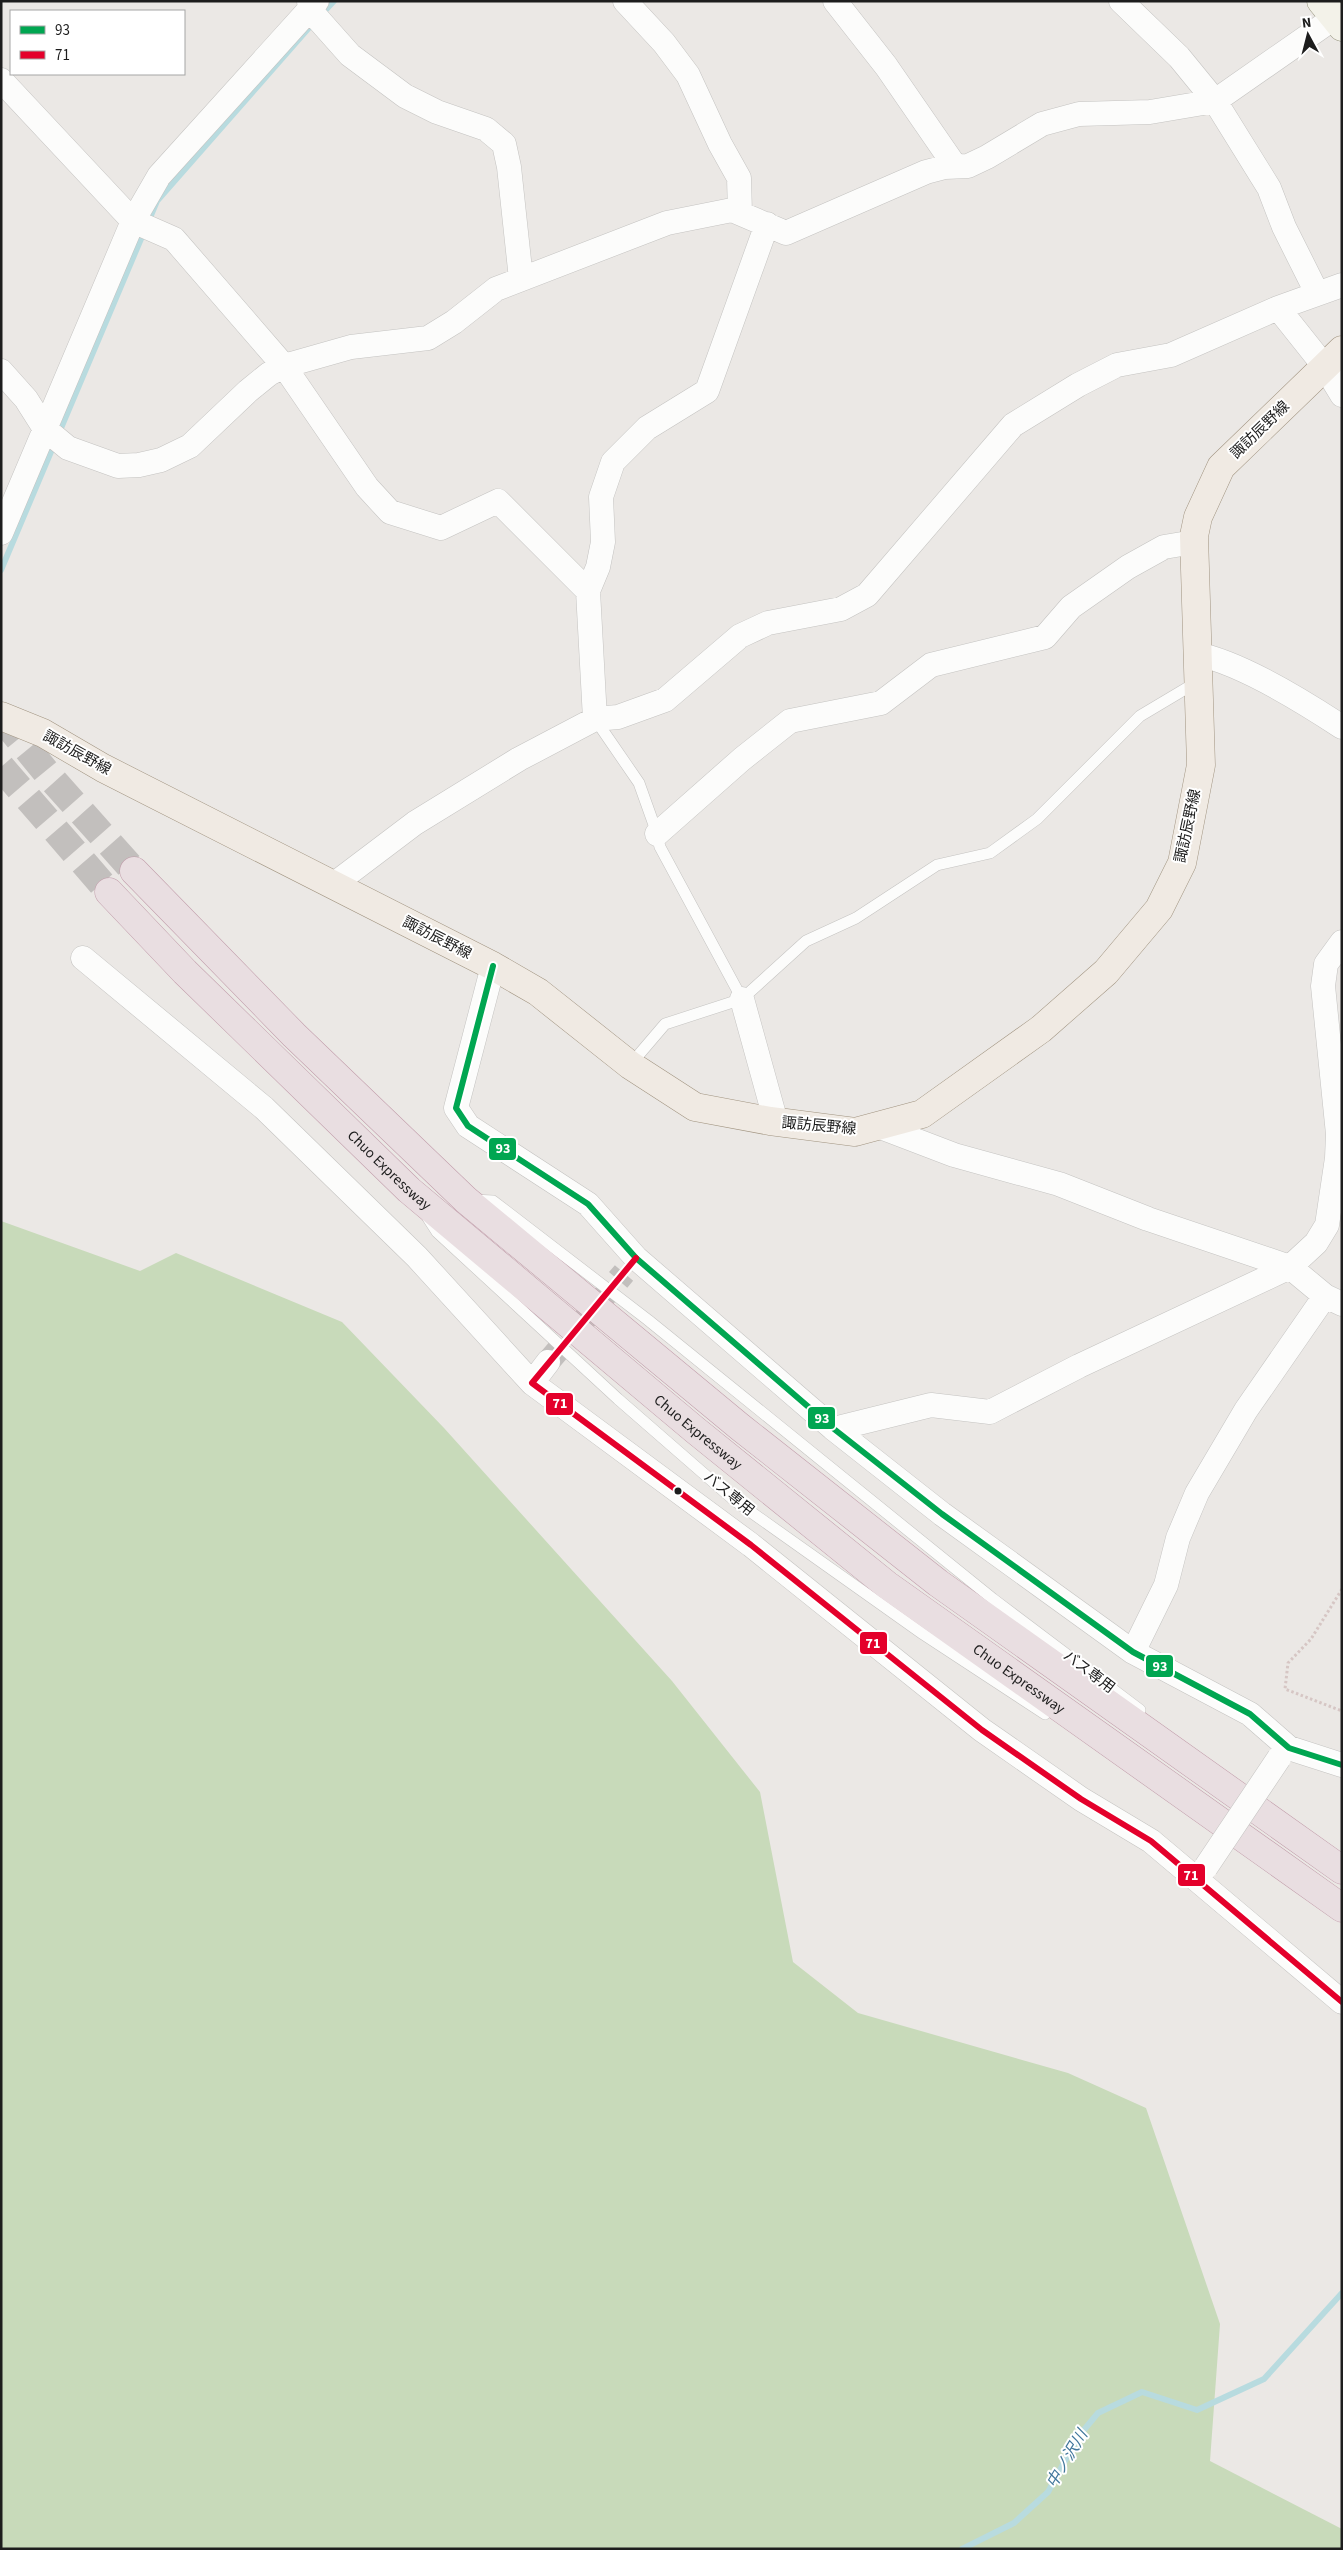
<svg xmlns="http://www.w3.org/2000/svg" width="1343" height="2550" font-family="'Source Sans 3','Noto Sans JP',sans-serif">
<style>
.forest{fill:#c8daba}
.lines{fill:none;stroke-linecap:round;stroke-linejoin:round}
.stream{stroke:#b8dbdf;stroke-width:6}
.street-tunnel{stroke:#c2bfbd;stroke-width:24;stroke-dasharray:24 12;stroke-linecap:butt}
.highway-tunnel{stroke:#c2bfbd;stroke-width:28;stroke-dasharray:28 14;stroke-linecap:butt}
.lane-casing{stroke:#c4c3c1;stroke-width:12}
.street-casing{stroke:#c4c3c1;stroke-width:25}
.secondary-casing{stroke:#95947d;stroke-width:29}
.primary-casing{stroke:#a19481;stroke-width:29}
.highway-casing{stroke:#c19caa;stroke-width:29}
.path{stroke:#d6c6c4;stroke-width:3;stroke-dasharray:2.5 2.5;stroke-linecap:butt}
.lane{stroke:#fcfcfb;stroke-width:11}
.street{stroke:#fcfcfb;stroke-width:24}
.secondary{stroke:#f3f2e9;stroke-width:28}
.primary{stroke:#f0eae3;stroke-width:28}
.highway{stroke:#e9dee1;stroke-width:28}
.street-bridge-casing{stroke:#c4c3c1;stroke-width:25;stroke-linecap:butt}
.street-bridge{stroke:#fcfcfb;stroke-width:24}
.bus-1-casing{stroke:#fff;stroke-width:10}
.bus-2-casing{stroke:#fff;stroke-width:10}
.bus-1{stroke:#00a651;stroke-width:6}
.bus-2{stroke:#e4002b;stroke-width:6}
.bus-dot{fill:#1d1d1d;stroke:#fff;stroke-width:2}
.labels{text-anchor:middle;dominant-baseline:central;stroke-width:4;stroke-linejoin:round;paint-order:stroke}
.street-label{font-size:15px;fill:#1d1d1d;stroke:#fff}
.water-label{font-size:16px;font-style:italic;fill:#43789d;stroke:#fff}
.line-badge{stroke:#fff;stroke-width:2}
.badge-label{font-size:14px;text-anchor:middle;font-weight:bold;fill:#fff}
</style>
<rect width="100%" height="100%" fill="#ebe8e5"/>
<path class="forest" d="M 1,1221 L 140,1271 L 176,1253 L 342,1322 L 444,1428 L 672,1681 L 760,1792 L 793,1962 L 858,2013 L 1068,2073 L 1146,2108 L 1220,2324 L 1210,2461 L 1342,2529 L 1342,2549 L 1,2549 Z"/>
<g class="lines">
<path class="stream" d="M 321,15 L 334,1
M 1,570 L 157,201 L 314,22
M 962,2549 L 1014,2523 L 1048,2492 L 1078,2437 L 1098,2413 L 1142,2392 L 1197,2410 L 1264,2379 L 1342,2293"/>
<path class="street-tunnel" d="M 548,1362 L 624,1273"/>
<path class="highway-tunnel" d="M 1,717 L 51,778 L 134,871
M 1,767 L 109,892"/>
<defs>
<path id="lane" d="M 595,719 L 639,783 L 654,825 L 660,847 L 742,999
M 630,1065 L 665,1024 L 742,999 L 806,941 L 856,918 L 937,865 L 990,853 L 1037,819 L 1140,716 L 1197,682
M 473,1200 L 493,1201 L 648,1320 L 993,1599 L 1140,1710
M 428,1218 L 437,1232 L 618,1399 L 734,1500 L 923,1634 L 1045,1714"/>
<path id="street" d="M 309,1 L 310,10 L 350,55 L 405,96 L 437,112 L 486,129 L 504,144 L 509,167 L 521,279
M 625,1 L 664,43 L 688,75 L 720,144 L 739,178 L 740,213
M 835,1 L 886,66 L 955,166
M 1121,1 L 1179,57 L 1215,101 L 1269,188 L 1284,227 L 1317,293
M 1,80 L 133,221 L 174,239 L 284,366 L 367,487 L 390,512 L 441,528 L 498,501 L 588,591
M 1278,308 L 1325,367 L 1342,395
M 1,371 L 26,399 L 45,429 L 68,448 L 118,466 L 139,465 L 161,460 L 190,446 L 248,391 L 269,374 L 284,366 L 351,347 L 428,338 L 454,322 L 496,289 L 667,223 L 732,210 L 786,233 L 926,172 L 945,167 L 968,166 L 987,157 L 1042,124 L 1079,114 L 1150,112 L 1215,101 L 1334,18
M 1,533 L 133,221 L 159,176 L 317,1
M 1196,654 C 1240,662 1304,702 1342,727
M 595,719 L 588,591 L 598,567 L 603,542 L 601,497 L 613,462 L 647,428 L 707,391 L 767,224
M 657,834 L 742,759 L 790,721 L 881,703 L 931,665 L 1045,637 L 1071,607 L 1128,567 L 1164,547 L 1194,542
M 333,885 L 415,823 L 519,759 L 595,719 L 618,717 L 665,700 L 740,636 L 768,623 L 841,609 L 867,595 L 1013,425 L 1078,385 L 1117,365 L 1171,355 L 1278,308 L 1342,285
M 83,958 L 264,1108 L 417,1257 L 532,1383
M 493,966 L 456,1108 L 468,1126 L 588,1204 L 636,1258 L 834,1429 L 942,1514 L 1133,1652 L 1250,1714 L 1289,1748 L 1342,1765
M 742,999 L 776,1122
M 878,1126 L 954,1155 L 1059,1184 L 1148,1219 L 1290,1267 L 1325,1296 L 1342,1304
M 548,1362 L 532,1383 L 751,1545 L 982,1730 L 1081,1799 L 1151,1841 L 1342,2002
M 834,1429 L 931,1405 L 990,1412 L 1079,1366 L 1290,1267 L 1316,1243 L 1327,1225 L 1337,1158 L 1338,1134 L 1323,986 L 1326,964 L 1342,942
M 1133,1652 L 1166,1585 L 1178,1538 L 1197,1493 L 1246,1410 L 1325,1296"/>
<path id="secondary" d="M 1321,1 L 1342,27"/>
<path id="primary" d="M 1,716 L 43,733 L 103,768 L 493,966 L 538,992 L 630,1065 L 695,1107 L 770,1121 L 855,1132 L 922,1114 L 1041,1029 L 1106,972 L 1159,909 L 1182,863 L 1201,765 L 1194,536 L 1198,517 L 1221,467 L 1342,350"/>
<g id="highway">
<path d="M 134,871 L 294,1035 L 466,1200 L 740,1427 L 938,1583 L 1342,1870"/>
<path id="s1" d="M 109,892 L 185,972 L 409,1190 L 695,1430 L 887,1585 L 1342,1908"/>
</g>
</defs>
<use href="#lane" class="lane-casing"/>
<use href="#street" class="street-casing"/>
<use href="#secondary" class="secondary-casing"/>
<use href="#primary" class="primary-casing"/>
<use href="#highway" class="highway-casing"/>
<path class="path" d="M 1342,1589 L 1311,1639 L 1288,1663 L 1285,1689 L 1342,1711"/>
<use href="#lane" class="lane"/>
<use href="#street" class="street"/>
<use href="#secondary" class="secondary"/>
<use href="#primary" class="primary"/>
<use href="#highway" class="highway"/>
<defs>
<path id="street-bridge" d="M 1206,1867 L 1279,1758"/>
</defs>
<use href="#street-bridge" class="street-bridge-casing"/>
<use href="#street-bridge" class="street-bridge"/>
<defs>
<path id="bus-1" d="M 493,966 L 456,1108 L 468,1126 L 588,1204 L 636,1258 L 834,1429 L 942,1514 L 1133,1652 L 1250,1714 L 1289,1748 L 1342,1765"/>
<path id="bus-2" d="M 636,1258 L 532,1383 L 751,1545 L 982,1730 L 1081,1799 L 1151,1841 L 1342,2002"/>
</defs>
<use href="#bus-1" class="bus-1-casing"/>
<use href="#bus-2" class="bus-2-casing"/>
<use href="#bus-1" class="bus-1"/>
<use href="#bus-2" class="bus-2"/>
</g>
<circle class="bus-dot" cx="678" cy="1491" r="4.5"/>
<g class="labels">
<g class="street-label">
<text transform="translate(1260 430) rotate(-44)">諏訪辰野線</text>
<text transform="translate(77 753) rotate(29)">諏訪辰野線</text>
<text transform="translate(1188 826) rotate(-78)">諏訪辰野線</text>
<text transform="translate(437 938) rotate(27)">諏訪辰野線</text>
<text transform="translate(819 1126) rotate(5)">諏訪辰野線</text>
<text stroke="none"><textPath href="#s1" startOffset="395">Chuo Expressway</textPath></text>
<text stroke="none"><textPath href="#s1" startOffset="800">Chuo Expressway</textPath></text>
<text transform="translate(729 1494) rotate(39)">バス専用</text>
<text transform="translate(1089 1672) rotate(37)">バス専用</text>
<text stroke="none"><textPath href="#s1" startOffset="1205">Chuo Expressway</textPath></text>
</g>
<g class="water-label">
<text transform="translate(1067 2459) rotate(-59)">中ノ沢川</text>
</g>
</g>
<g class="line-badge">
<rect x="488" y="1137" width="29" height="24" rx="5" fill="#00a651"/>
<rect x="545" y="1392" width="29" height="24" rx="5" fill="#e4002b"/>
<rect x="807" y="1406" width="29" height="24" rx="5" fill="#00a651"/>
<rect x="859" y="1631" width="29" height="24" rx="5" fill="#e4002b"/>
<rect x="1145" y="1654" width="29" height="24" rx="5" fill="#00a651"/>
<rect x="1177" y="1863" width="29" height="24" rx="5" fill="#e4002b"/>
</g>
<g class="badge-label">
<text x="503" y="1153">93</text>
<text x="560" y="1408">71</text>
<text x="822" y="1423">93</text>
<text x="873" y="1648">71</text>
<text x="1160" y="1671">93</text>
<text x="1191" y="1880">71</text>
</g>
<rect width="1343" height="2550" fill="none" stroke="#1d1d1d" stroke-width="5"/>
<rect x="10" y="10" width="175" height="65" fill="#ffffff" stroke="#a5a5a5"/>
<rect x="20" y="26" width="25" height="8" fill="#00a651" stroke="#a5a5a5"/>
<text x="55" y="35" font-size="15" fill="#1d1d1d">93</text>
<rect x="20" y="51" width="25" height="8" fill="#e4002b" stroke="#a5a5a5"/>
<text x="55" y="60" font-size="15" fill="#1d1d1d">71</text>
<g transform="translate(1308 35) rotate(353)" stroke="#ffffff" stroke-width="4" paint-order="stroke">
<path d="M0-4L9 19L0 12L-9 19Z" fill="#1d1d1d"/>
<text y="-8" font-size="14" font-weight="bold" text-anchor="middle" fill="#1d1d1d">N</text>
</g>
</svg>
